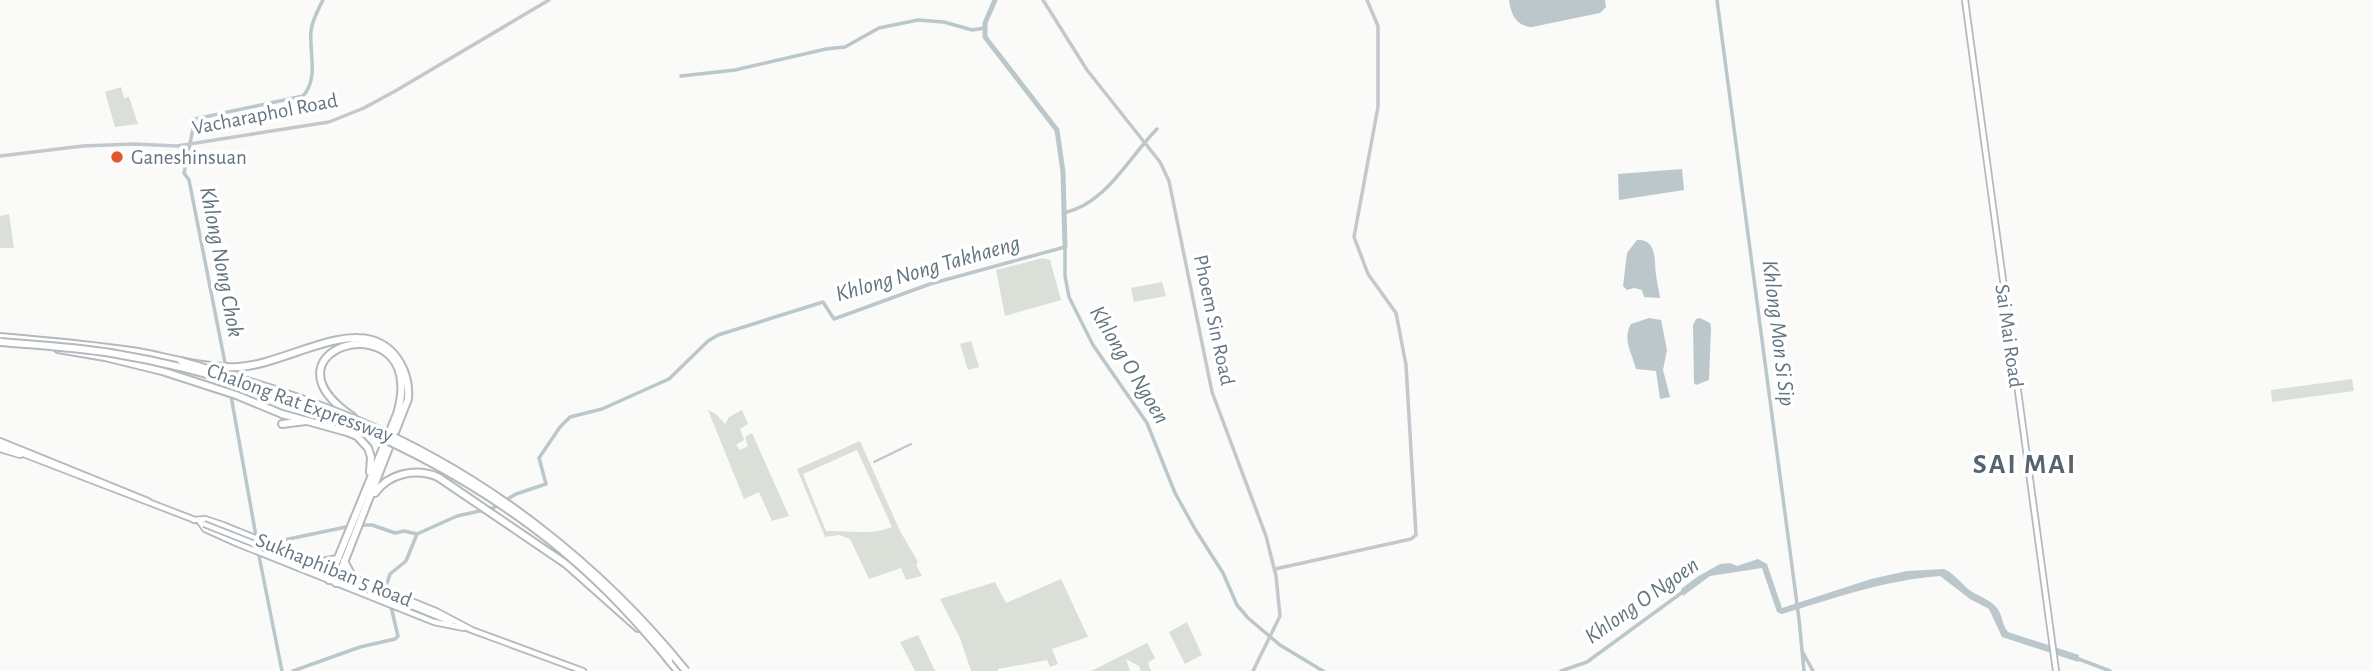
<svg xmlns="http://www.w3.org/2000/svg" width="2372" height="671" font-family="'Alegreya Sans',sans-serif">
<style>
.green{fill:#dadfd7;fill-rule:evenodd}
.water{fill:#bbc7cb}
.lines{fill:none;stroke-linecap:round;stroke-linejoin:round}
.stream{stroke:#bbc7cb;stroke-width:2}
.canal{stroke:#bbc7cb;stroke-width:3.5}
.river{stroke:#bbc7cb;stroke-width:5}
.secondary-casing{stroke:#b3babf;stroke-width:8}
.motorway-casing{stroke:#b4b9bd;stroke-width:10}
.tertiary{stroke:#c3c8cc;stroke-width:3.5}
.secondary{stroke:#fff;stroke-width:4.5}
.motorway{stroke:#fff;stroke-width:6}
.secondary-bridge-casing{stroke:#b3babf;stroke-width:8;stroke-linecap:butt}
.motorway-bridge-casing{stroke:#b4b9bd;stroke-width:10;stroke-linecap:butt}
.secondary-bridge{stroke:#fff;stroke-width:4.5}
.motorway-bridge{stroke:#fff;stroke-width:6}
.poi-dot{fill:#e4572e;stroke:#fff;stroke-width:2.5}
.labels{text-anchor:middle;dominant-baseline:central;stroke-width:7;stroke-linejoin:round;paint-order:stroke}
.street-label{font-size:21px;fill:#657683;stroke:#fff}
.poi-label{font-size:21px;fill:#657683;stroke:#fff;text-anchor:start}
.water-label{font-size:23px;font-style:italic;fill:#60757c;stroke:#fff}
.district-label{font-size:28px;font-weight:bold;letter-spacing:2px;fill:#57646e;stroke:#fff}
</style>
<rect width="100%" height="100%" fill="#fafaf8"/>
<path class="green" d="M 121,87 L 124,98 L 129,97 L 138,124 L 115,127 L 105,92 Z
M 9,214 L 14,248 L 0,248 L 0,216 Z
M 1043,258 L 1050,260 L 1061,300 L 1005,316 L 996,270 Z
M 1162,282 L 1166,296 L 1134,302 L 1131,288 Z
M 971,341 L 979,367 L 968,370 L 960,344 Z
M 2352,379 L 2354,391 L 2272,402 L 2271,390 Z
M 708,410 L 716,414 L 725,424 L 729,417 L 742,410 L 748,424 L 740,429 L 744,440 L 736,445 L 740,450 L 748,446 L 745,437 L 752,433 L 789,516 L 772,521 L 759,492 L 744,499 Z
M 860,441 L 900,531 L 918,562 L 916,565 L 922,576 L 906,580 L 901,568 L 869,579 L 850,539 L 839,535 L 825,537 L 797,469 ZM 857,450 L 892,527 C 871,536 848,530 826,531 L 803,474 Z
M 1061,579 L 1088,637 L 1052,649 L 1058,664 L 1050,667 L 1047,660 L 998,669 L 998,671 L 971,671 L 960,638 L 940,599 L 995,582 L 1006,603 Z
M 1187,622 L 1202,655 L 1185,664 L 1169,632 Z
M 918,635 L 935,671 L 915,671 L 900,642 Z
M 1147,643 L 1155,658 L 1148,663 L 1151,671 L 1141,671 L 1139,666 L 1126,659 L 1130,671 L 1091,671 Z"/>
<path class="water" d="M 1509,0 L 1605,0 L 1606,7 L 1600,13 L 1532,27 C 1516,26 1511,15 1509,0 Z
M 1682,169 L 1684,190 L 1619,200 L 1618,174 Z
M 1637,240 C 1658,239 1654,262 1656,275 C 1657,283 1659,290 1660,298 L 1644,297 L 1642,290 L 1634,288 L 1627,290 L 1623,286 L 1627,253 Z
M 1649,318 L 1661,320 L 1667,350 L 1663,370 L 1670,397 L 1660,399 L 1656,371 L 1636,369 C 1632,353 1622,339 1631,324 Z
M 1700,318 L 1710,323 L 1711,328 L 1709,380 L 1696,385 L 1694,383 L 1693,325 L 1696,319 Z
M 1758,559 L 1767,564 L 1782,608 L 1871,579 L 1907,571 L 1944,569 C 1956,574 1963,587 1974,593 C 1983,598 1990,600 1997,608 C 2003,616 2002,625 2008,632 L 2079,655 L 2078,662 L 2002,637 L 1989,609 L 1970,599 L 1940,576 C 1886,580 1834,598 1782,614 L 1777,612 L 1762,568 L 1710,576 L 1683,596 L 1681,589 L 1697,577 L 1720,564 L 1730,563 L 1737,566 Z"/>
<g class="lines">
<path class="stream" d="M 874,462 L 911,444"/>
<path class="canal" d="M 1717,0 L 1799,619 L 1804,671
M 681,76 L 735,70 L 826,49 L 845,47 L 879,28 L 918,20 L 944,22 L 972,30 L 985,28
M 1064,213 C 1107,203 1128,158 1157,129
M 226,368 L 189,180 L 184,173 L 195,119 L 303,96 C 319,78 309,53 311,31 C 312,20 318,10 323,0
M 228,379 L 256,536
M 359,525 L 372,525 L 395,533 L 404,531 L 417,534 L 457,516 L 493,508 L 516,494 L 546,484 L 539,458 L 560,427 L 570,417 L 602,409 L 669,379 L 708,341 L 718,335 L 823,302 L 834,319 L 930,284 L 1065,247 L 1065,276 L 1069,297 L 1093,345 L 1147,423 L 1175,493 L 1195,529 L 1223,573 L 1237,605 L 1248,618 L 1280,645 L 1323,671
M 274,542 L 351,526
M 259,556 L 282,671
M 1802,651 L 1813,671
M 2076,658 L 2110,671
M 293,671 L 360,647 L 395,639 L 398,636 L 386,586 L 390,574 L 406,561 L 417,534
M 1561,671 L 1587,662 L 1684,591"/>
<path class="river" d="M 995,0 L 985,23 L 985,37 L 1057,130 L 1063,172 L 1065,247"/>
<defs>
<path id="secondary" d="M 1965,0 L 2056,671
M 0,441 L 148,501
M 0,445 L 195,520
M 0,449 L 20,455
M 194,520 L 205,519 L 223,525 L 436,611 L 472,630
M 200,522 L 205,529 L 236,543 L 434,622 L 464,628
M 397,600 L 451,622
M 469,629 L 583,671"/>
<path id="motorway" d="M 0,337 C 46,341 92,345 138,352 C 170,358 205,369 238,367 C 279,365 335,329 372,340 C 398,348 410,375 408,399 L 336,583
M 58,349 L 105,357 L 162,371 L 236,395 L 282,414 L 347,432 L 357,436 L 368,448 L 371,457 L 370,472
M 282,424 L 306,421
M 375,493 C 389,473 416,468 438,477 L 566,564 L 638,628
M 344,561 L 353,578
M 317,563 L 337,559
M 329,580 L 397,414 C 431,298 248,346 353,417
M 667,658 L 678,671"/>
</defs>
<use href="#secondary" class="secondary-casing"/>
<use href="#motorway" class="motorway-casing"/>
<path class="tertiary" d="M 1043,0 L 1087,70 L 1160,162 L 1169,181 L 1212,392 L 1266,536 L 1276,576 L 1280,616 L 1253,671
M 0,156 L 83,146 L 134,144 L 177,146 L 329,122 L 364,108 L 397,90 L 549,0
M 1275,569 L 1411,539 L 1416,535 L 1406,365 L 1396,313 L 1368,274 L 1354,237 L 1378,107 L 1378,26 L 1367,0"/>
<use href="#secondary" class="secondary"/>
<use href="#motorway" class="motorway"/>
<defs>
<path id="secondary-bridge" d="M 204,524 L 397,600"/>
<path id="motorway-bridge" d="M 0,342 C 37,345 74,347 111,353 C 273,380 454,454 578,564 C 611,593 641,626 669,660
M 181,361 C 241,379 303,397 361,422 C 487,476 600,564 686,671"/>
</defs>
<use href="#secondary-bridge" class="secondary-bridge-casing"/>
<use href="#motorway-bridge" class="motorway-bridge-casing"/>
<use href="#secondary-bridge" class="secondary-bridge"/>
<use href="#motorway-bridge" class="motorway-bridge"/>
</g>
<circle class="poi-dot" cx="117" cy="157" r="7"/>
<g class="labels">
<g class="street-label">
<text transform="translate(265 114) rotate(-11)">Vacharaphol Road</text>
<text transform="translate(1214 320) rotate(78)">Phoem Sin Road</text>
<text transform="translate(2009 336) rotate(82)">Sai Mai Road</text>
<text transform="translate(300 403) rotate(20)">Chalong Rat Expressway</text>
<text transform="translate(334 570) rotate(22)">Sukhaphiban 5 Road</text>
</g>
<g class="poi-label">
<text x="131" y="157">Ganeshinsuan</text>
</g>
<g class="water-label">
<text transform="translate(221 262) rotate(79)">Khlong Nong Chok</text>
<text transform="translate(928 269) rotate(-16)">Khlong Nong Takhaeng</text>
<text transform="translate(1778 333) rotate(83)">Khlong Mon Si Sip</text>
<text transform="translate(1129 365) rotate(59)">Khlong O Ngoen</text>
<text transform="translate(1642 601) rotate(-35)">Khlong O Ngoen</text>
</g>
<g class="district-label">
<text x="2025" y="465">SAI MAI</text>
</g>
</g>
</svg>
